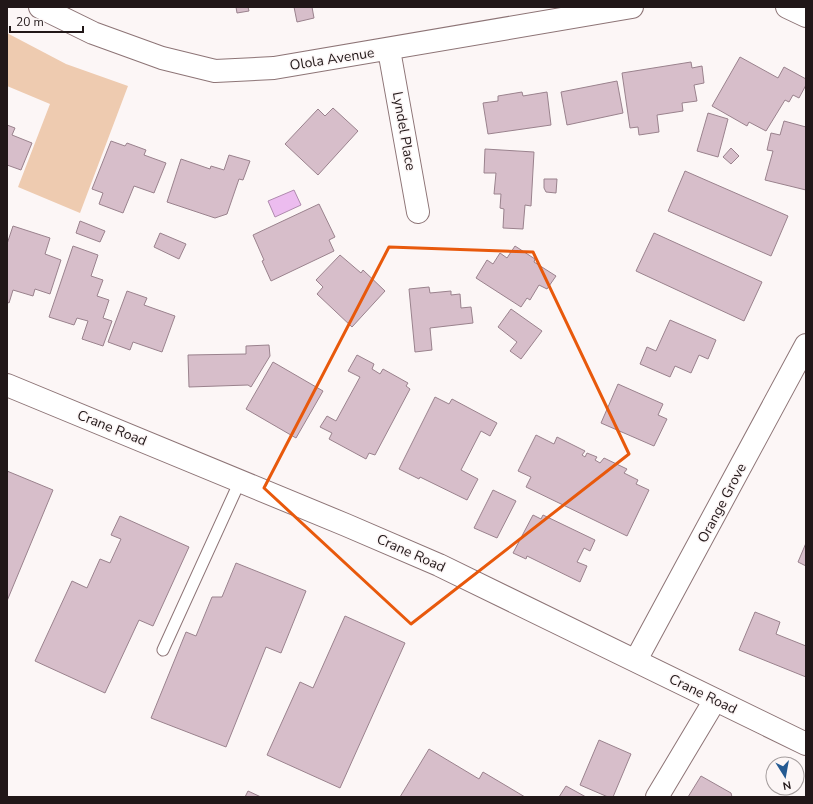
<svg xmlns="http://www.w3.org/2000/svg" width="813" height="804" font-family="'Nunito Sans',sans-serif">
<style>
.green{fill:#eecbb0}
.water{fill:#ecbcef;stroke:#af8aae}
.building{fill:#d7beca;stroke:#9a828d}
.lines{fill:none;stroke-linecap:round;stroke-linejoin:round}
.lane-casing{stroke:#8d7476;stroke-width:13}
.street-casing{stroke:#8d7476;stroke-width:24}
.secondary-casing{stroke:#8d7476;stroke-width:24}
.lane{stroke:#fff;stroke-width:11}
.street{stroke:#fff;stroke-width:22}
.secondary{stroke:#fff;stroke-width:22}
.marked{fill:none;stroke:#e8590c;stroke-width:3;stroke-linejoin:round}
.labels{text-anchor:middle;dominant-baseline:central;stroke-width:3;stroke-linejoin:round;paint-order:stroke}
.street-label{font-size:14px;fill:#211718;stroke:#fcf6f6}
</style>
<rect width="100%" height="100%" fill="#fcf6f6"/>
<path class="green" d="M 7,33 L 66,64 L 128,86 L 80,213 L 18,187 L 50,104 L 7,86 Z"/>
<path class="water" d="M 294,190 L 301,205 L 275,217 L 268,201 Z"/>
<path class="building" d="M 236,7 L 248,7 L 249,11 L 237,13 Z
M 294,7 L 312,7 L 314,18 L 297,22 Z
M 740,57 L 778,78 L 784,67 L 806,79 L 806,85 L 799,98 L 793,95 L 789,102 L 785,100 L 766,131 L 749,122 L 747,126 L 712,106 Z
M 691,62 L 692,68 L 702,66 L 704,83 L 694,85 L 697,101 L 682,103 L 683,111 L 657,115 L 659,132 L 639,135 L 638,127 L 630,128 L 622,73 Z
M 617,81 L 623,113 L 567,125 L 561,92 Z
M 522,92 L 523,96 L 547,92 L 551,125 L 488,134 L 483,103 L 498,101 L 498,96 Z
M 333,108 L 358,131 L 318,175 L 285,144 L 318,109 L 325,116 Z
M 708,113 L 728,119 L 718,157 L 697,151 Z
M 784,121 L 806,127 L 806,190 L 765,180 L 773,151 L 767,150 L 771,133 L 780,135 Z
M 7,125 L 15,128 L 12,135 L 32,143 L 21,170 L 7,165 Z
M 111,141 L 125,146 L 127,143 L 146,150 L 144,155 L 166,163 L 154,193 L 134,186 L 123,213 L 99,204 L 103,193 L 92,189 Z
M 731,148 L 739,156 L 731,164 L 723,157 Z
M 485,149 L 534,152 L 531,206 L 525,205 L 523,229 L 503,228 L 504,209 L 500,208 L 501,194 L 494,194 L 496,173 L 484,173 Z
M 229,155 L 250,161 L 243,180 L 239,179 L 227,214 L 215,218 L 167,202 L 181,159 L 210,169 L 211,166 L 224,170 Z
M 685,171 L 788,216 L 771,256 L 668,211 Z
M 544,179 L 557,179 L 556,193 L 546,192 L 544,188 Z
M 319,204 L 335,237 L 329,240 L 334,251 L 271,281 L 262,261 L 264,260 L 253,235 Z
M 80,221 L 105,231 L 100,242 L 76,233 Z
M 13,226 L 50,238 L 45,254 L 61,260 L 50,294 L 35,289 L 33,296 L 13,290 L 9,303 L 7,302 L 7,244 Z
M 160,233 L 186,244 L 179,259 L 154,247 Z
M 654,233 L 762,282 L 744,321 L 636,271 Z
M 73,246 L 98,255 L 91,276 L 103,280 L 97,296 L 109,300 L 103,318 L 112,321 L 103,346 L 82,339 L 88,321 L 77,318 L 74,325 L 49,317 Z
M 515,246 L 535,259 L 534,262 L 556,276 L 547,289 L 539,285 L 530,300 L 527,298 L 521,307 L 476,278 L 487,260 L 493,264 L 500,253 L 507,258 Z
M 340,255 L 361,273 L 363,270 L 385,291 L 352,327 L 317,294 L 323,287 L 316,280 Z
M 429,287 L 430,293 L 451,291 L 451,295 L 460,294 L 461,308 L 471,307 L 473,323 L 430,328 L 432,350 L 415,352 L 409,289 Z
M 127,291 L 147,298 L 144,305 L 175,316 L 162,352 L 133,342 L 130,350 L 108,342 Z
M 511,309 L 542,331 L 521,359 L 510,351 L 517,342 L 498,327 Z
M 670,320 L 716,340 L 708,359 L 699,355 L 691,373 L 675,366 L 670,377 L 640,364 L 647,347 L 656,351 Z
M 269,345 L 270,356 L 251,387 L 248,385 L 189,387 L 188,355 L 246,354 L 246,346 Z
M 357,355 L 374,364 L 372,369 L 380,374 L 383,369 L 408,383 L 406,386 L 410,389 L 375,455 L 369,453 L 366,459 L 329,439 L 332,433 L 320,427 L 327,416 L 336,421 L 360,377 L 348,371 Z
M 273,362 L 323,391 L 296,438 L 246,409 Z
M 618,384 L 663,404 L 658,415 L 667,419 L 654,446 L 601,423 Z
M 435,397 L 449,404 L 452,399 L 497,423 L 490,436 L 481,431 L 461,470 L 478,479 L 467,500 L 420,477 L 419,479 L 399,469 Z
M 536,435 L 554,444 L 557,437 L 585,451 L 582,455 L 585,457 L 587,453 L 597,457 L 595,460 L 600,463 L 604,458 L 627,469 L 624,473 L 638,480 L 636,484 L 649,490 L 627,536 L 526,487 L 531,477 L 518,471 Z
M 7,471 L 53,490 L 7,601 Z
M 493,490 L 516,501 L 497,538 L 474,528 Z
M 533,515 L 541,519 L 543,515 L 595,540 L 590,551 L 584,548 L 577,562 L 587,566 L 580,582 L 527,556 L 526,559 L 513,553 Z
M 120,516 L 189,547 L 153,626 L 139,620 L 105,693 L 35,661 L 72,581 L 87,588 L 100,559 L 110,563 L 121,539 L 111,535 Z
M 806,543 L 806,566 L 798,562 Z
M 236,563 L 306,591 L 281,653 L 266,647 L 226,747 L 151,718 L 186,632 L 196,636 L 212,597 L 222,597 Z
M 755,612 L 780,622 L 776,634 L 806,646 L 806,677 L 739,650 Z
M 345,616 L 405,643 L 340,788 L 267,755 L 300,682 L 313,688 Z
M 599,740 L 631,754 L 613,797 L 608,797 L 580,785 Z
M 429,749 L 479,779 L 483,772 L 525,797 L 400,797 Z
M 701,776 L 731,793 L 732,797 L 688,797 Z
M 566,786 L 586,797 L 559,797 Z
M 248,791 L 261,797 L 245,797 Z"/>
<g class="lines">
<defs>
<path id="lane" d="M 163,650 L 240,481"/>
<path id="street" d="M 40,7 L 93,33 L 162,58 L 215,71 L 274,68 L 632,7
M 787,7 L 806,16
M 389,50 L 418,212
M 636,660 L 806,345
M 657,797 L 715,700"/>
<path id="secondary" d="M 7,385 L 346,525 L 439,565 L 806,744"/>
</defs>
<use href="#lane" class="lane-casing"/>
<use href="#street" class="street-casing"/>
<use href="#secondary" class="secondary-casing"/>
<use href="#lane" class="lane"/>
<use href="#street" class="street"/>
<use href="#secondary" class="secondary"/>
</g>
<path class="marked" d="M 389,247 L 533,252 L 629,454 L 411,624 L 264,488 Z"/>
<g class="labels">
<g class="street-label">
<text transform="translate(332 59) rotate(-9)">Olola Avenue</text>
<text transform="translate(404 131) rotate(80)">Lyndel Place</text>
<text transform="translate(112 428) rotate(22)">Crane Road</text>
<text transform="translate(722 503) rotate(-62)">Orange Grove</text>
<text transform="translate(411 553) rotate(24)">Crane Road</text>
<text transform="translate(703 694) rotate(26)">Crane Road</text>
</g>
</g>
<rect width="813" height="804" fill="none" stroke="#211718" stroke-width="16"/>
<g transform="translate(785 776) rotate(169)"><circle r="19" fill="#fcf6f6" stroke="#a49d9d"/>
<path d="M0-3L7 15L0 10L-7 15Z" fill="#245a92"/>
<text y="-6" font-size="11" font-weight="bold" text-anchor="middle" fill="#211718">N</text>
</g>
<path d="M10 26v6h73v-6" fill="none" stroke="#211718" stroke-width="2"/>
<text x="16" y="26" font-size="12" fill="#211718" stroke="#fcf6f6" stroke-width="3" paint-order="stroke">20 m</text>
</svg>
